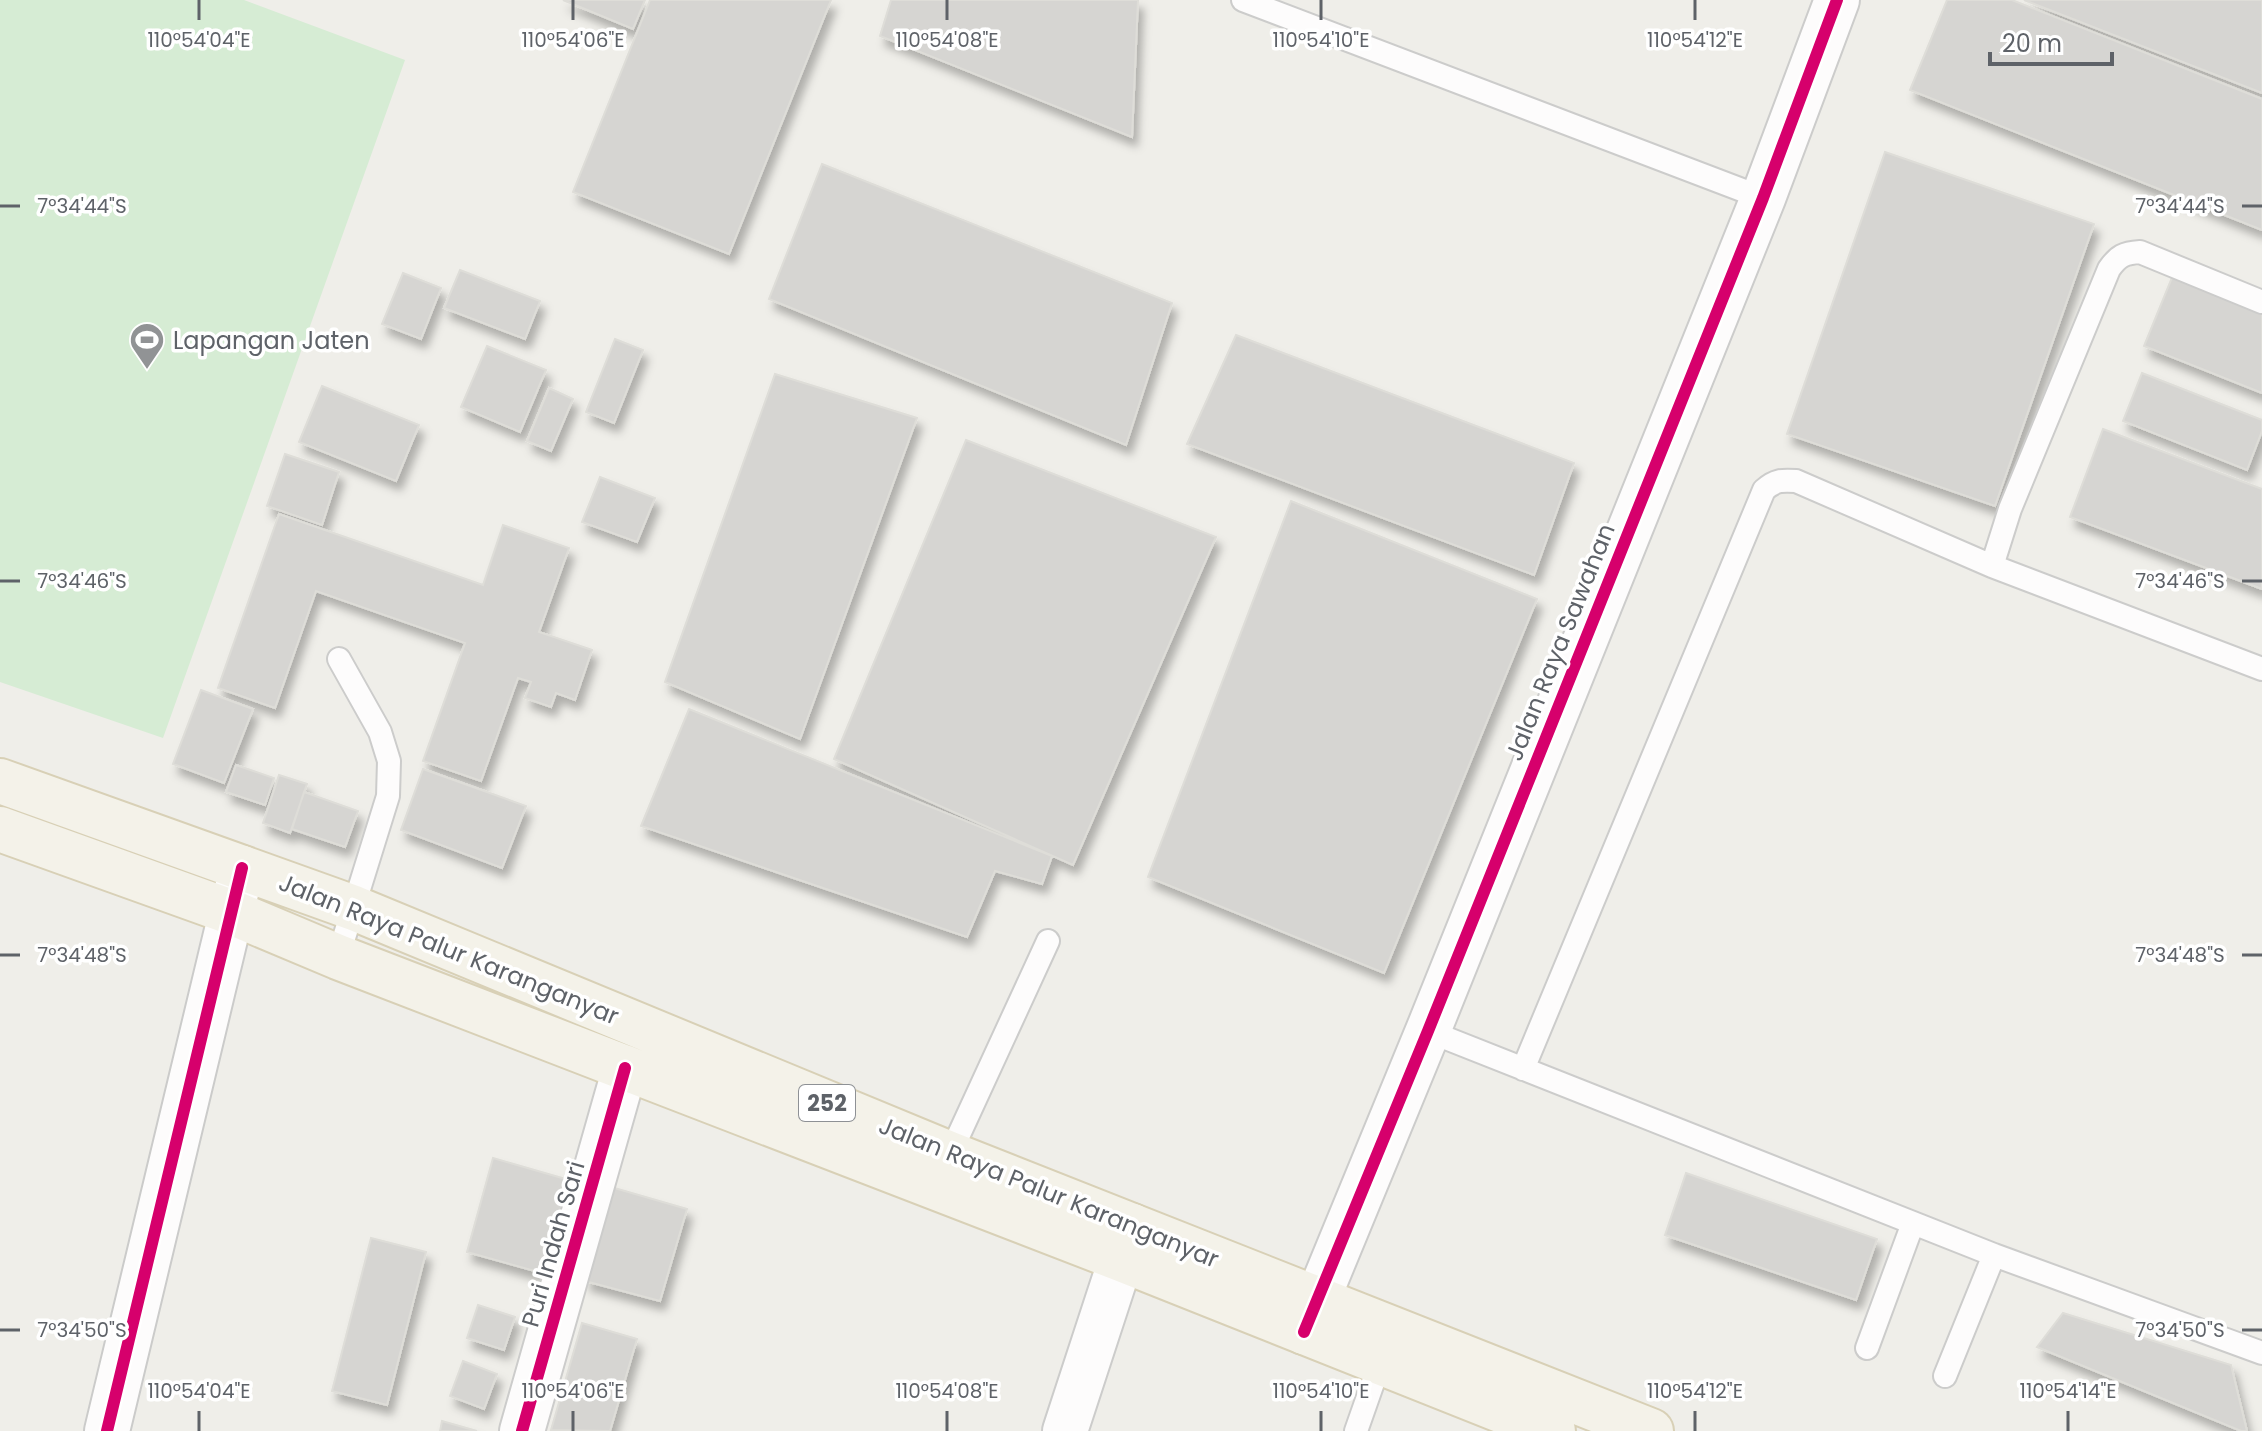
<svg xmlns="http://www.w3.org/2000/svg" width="2262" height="1431" font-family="Poppins,sans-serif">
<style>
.green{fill:#d6ecd4}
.building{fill:#d6d5d2;stroke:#deddd8;stroke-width:2;filter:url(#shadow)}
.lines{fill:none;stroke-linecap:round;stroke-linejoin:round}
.lane-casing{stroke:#cccccb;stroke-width:26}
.street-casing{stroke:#cccccb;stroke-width:48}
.secondary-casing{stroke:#cbcbca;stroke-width:48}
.primary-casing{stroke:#d8d0b6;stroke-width:48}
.lane{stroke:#fdfcfc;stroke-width:22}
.street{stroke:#fdfcfc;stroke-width:44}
.secondary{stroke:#fdfcfc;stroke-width:44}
.primary{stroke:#f4f2e9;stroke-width:44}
.cycleway-casing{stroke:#fff;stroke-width:17}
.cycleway{stroke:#d6006c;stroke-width:12}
.ticks{fill:none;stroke:#5e6268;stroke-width:3}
.labels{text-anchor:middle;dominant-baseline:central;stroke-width:7;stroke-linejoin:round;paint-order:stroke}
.shield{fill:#fff;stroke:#8e9195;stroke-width:2}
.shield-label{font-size:22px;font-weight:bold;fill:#5e6268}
.poi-label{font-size:24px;fill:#5e6268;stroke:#fff;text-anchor:start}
.street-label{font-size:24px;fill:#5e6268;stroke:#fff}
.ticks-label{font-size:20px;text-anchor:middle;fill:#5e6268;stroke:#fff;stroke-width:7;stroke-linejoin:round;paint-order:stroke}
</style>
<defs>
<filter id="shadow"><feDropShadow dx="5" dy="9" stdDeviation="4" flood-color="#0004"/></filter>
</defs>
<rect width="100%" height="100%" fill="#efeee9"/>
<path class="green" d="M 0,0 L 244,0 L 405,60 L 163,738 L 0,682 Z"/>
<path class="building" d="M 563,0 L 645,0 L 633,29 Z
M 650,0 L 831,0 L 729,254 L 573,192 Z
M 891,0 L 1138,0 L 1132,137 L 880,36 Z
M 1947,0 L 2012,0 L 2262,99 L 2262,230 L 1910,90 Z
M 2024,0 L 2262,0 L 2262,93 Z
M 1885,152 L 2094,224 L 1995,506 L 1787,434 Z
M 822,164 L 1172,303 L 1126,445 L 769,299 Z
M 460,270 L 540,301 L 525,339 L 444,308 Z
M 403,273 L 441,288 L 421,339 L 382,324 Z
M 2173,275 L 2262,311 L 2262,393 L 2144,346 Z
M 1236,335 L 1574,463 L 1534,575 L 1187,444 Z
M 615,339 L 643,350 L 614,423 L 586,412 Z
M 487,346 L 546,370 L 520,432 L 461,407 Z
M 2142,373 L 2262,420 L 2262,431 L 2247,470 L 2123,421 Z
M 775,374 L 917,418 L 800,739 L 665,682 Z
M 322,386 L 419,425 L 396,481 L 299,442 Z
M 549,388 L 573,399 L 551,451 L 527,441 Z
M 2103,429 L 2262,489 L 2262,589 L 2070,517 Z
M 966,440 L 1216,537 L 1073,865 L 834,759 Z
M 285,454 L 339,472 L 322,525 L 267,506 Z
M 600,477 L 655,498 L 637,542 L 582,522 Z
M 1291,501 L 1537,599 L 1384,973 L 1148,877 Z
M 279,514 L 483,585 L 503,525 L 569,548 L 539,632 L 592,650 L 575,700 L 556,693 L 551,707 L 525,698 L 531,682 L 518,678 L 481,781 L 423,761 L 465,643 L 316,591 L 275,708 L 218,688 Z
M 201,690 L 253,709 L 224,783 L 173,764 Z
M 689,709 L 1052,856 L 1042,884 L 995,871 L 967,937 L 641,826 Z
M 236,765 L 274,778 L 265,805 L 226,792 Z
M 423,769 L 526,806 L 502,868 L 401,830 Z
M 279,775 L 307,784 L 290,833 L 263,823 Z
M 304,792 L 358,811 L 345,847 L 292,829 Z
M 493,1158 L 569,1180 L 542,1273 L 467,1252 Z
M 1686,1173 L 1877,1239 L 1856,1300 L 1665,1235 Z
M 611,1187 L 687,1209 L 660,1301 L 585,1281 Z
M 371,1238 L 426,1252 L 387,1405 L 332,1391 Z
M 478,1305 L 515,1317 L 504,1350 L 467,1338 Z
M 2063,1313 L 2231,1365 L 2247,1431 L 2241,1431 L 2037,1347 Z
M 582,1323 L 637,1339 L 610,1431 L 551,1430 Z
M 463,1361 L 497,1374 L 484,1409 L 450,1396 Z
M 442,1421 L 477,1431 L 440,1431 Z"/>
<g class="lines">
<defs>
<path id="lane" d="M 1243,0 L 1763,198
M 1992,566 L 2010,509 L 2109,269 C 2118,256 2124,253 2140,252 L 2262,302
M 338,957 L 388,796 L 389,761 L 380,732 L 339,659
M 1428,1031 L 1994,1255 L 2262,1353
M 1523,1069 L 1764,490 C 1775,480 1782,480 1796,481 L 1992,566 L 2262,669
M 950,1154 L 1048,941
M 1867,1348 L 1913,1223
M 1945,1376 L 1994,1255
M 1356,1431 L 1382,1357"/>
<path id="street" d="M 1304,1332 L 1428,1031 L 1763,198 L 1837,0
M 522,1431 L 625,1068
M 1065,1431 L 1132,1226"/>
<path id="secondary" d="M 107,1431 L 242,868"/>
<path id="primary" d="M 0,781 L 354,908 L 950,1154 L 1651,1431
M 0,829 L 231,912 L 338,957 L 1121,1259 L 1553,1431"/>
</defs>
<use href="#lane" class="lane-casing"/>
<use href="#street" class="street-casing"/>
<use href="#secondary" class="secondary-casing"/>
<use href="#primary" class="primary-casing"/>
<use href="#lane" class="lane"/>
<use href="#street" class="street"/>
<use href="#secondary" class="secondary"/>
<use href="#primary" class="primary"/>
<defs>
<path id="cycleway" d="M 1304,1332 L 1428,1031 L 1763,198 L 1837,0
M 107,1431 L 242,868
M 522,1431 L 625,1068"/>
</defs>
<use href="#cycleway" class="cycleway-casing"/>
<use href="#cycleway" class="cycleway"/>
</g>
<path class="ticks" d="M 199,0 L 199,20M 573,0 L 573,20M 947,0 L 947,20M 1321,0 L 1321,20M 1695,0 L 1695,20M 0,206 L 20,206M 2242,206 L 2262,206M 0,581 L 20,581M 2242,581 L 2262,581M 0,955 L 20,955M 2242,955 L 2262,955M 0,1330 L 20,1330M 2242,1330 L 2262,1330M 199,1411 L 199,1431M 573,1411 L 573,1431M 947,1411 L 947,1431M 1321,1411 L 1321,1431M 1695,1411 L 1695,1431M 2068,1411 L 2068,1431"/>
<defs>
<symbol id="stadium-pin" viewBox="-11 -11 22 30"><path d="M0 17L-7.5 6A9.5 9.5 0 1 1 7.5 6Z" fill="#919395" stroke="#fff"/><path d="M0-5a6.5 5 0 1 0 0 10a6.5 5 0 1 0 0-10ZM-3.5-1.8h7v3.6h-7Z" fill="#fff"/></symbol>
</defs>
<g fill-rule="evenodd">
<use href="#stadium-pin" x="127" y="320" width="40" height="54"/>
</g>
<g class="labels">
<rect class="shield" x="799" y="1085" width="56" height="36" rx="6"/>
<g class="shield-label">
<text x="827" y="1103">252</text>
</g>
<g class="poi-label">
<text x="173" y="340">Lapangan Jaten</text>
</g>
<g class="street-label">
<text transform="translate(1560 642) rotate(-68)">Jalan Raya Sawahan</text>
<text transform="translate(449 949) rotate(22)">Jalan Raya Palur Karanganyar</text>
<text transform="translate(1049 1192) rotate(22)">Jalan Raya Palur Karanganyar</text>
<text transform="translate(553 1244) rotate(-74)">Puri Indah Sari</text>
</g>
</g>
<g class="ticks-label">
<text x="199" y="47">110°54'04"E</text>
<text x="573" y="47">110°54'06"E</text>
<text x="947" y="47">110°54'08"E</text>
<text x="1321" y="47">110°54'10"E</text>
<text x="1695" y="47">110°54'12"E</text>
<text x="82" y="213">7°34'44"S</text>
<text x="2180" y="213">7°34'44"S</text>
<text x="82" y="588">7°34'46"S</text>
<text x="2180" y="588">7°34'46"S</text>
<text x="82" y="962">7°34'48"S</text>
<text x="2180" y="962">7°34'48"S</text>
<text x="82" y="1337">7°34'50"S</text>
<text x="2180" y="1337">7°34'50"S</text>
<text x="199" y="1398">110°54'04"E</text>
<text x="573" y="1398">110°54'06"E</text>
<text x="947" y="1398">110°54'08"E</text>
<text x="1321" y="1398">110°54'10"E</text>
<text x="1695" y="1398">110°54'12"E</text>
<text x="2068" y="1398">110°54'14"E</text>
</g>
<path d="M1990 52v12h122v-12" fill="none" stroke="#5e6268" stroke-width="4"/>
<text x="2002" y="52" font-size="24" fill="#5e6268" stroke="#ffffff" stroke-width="6" paint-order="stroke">20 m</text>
</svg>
